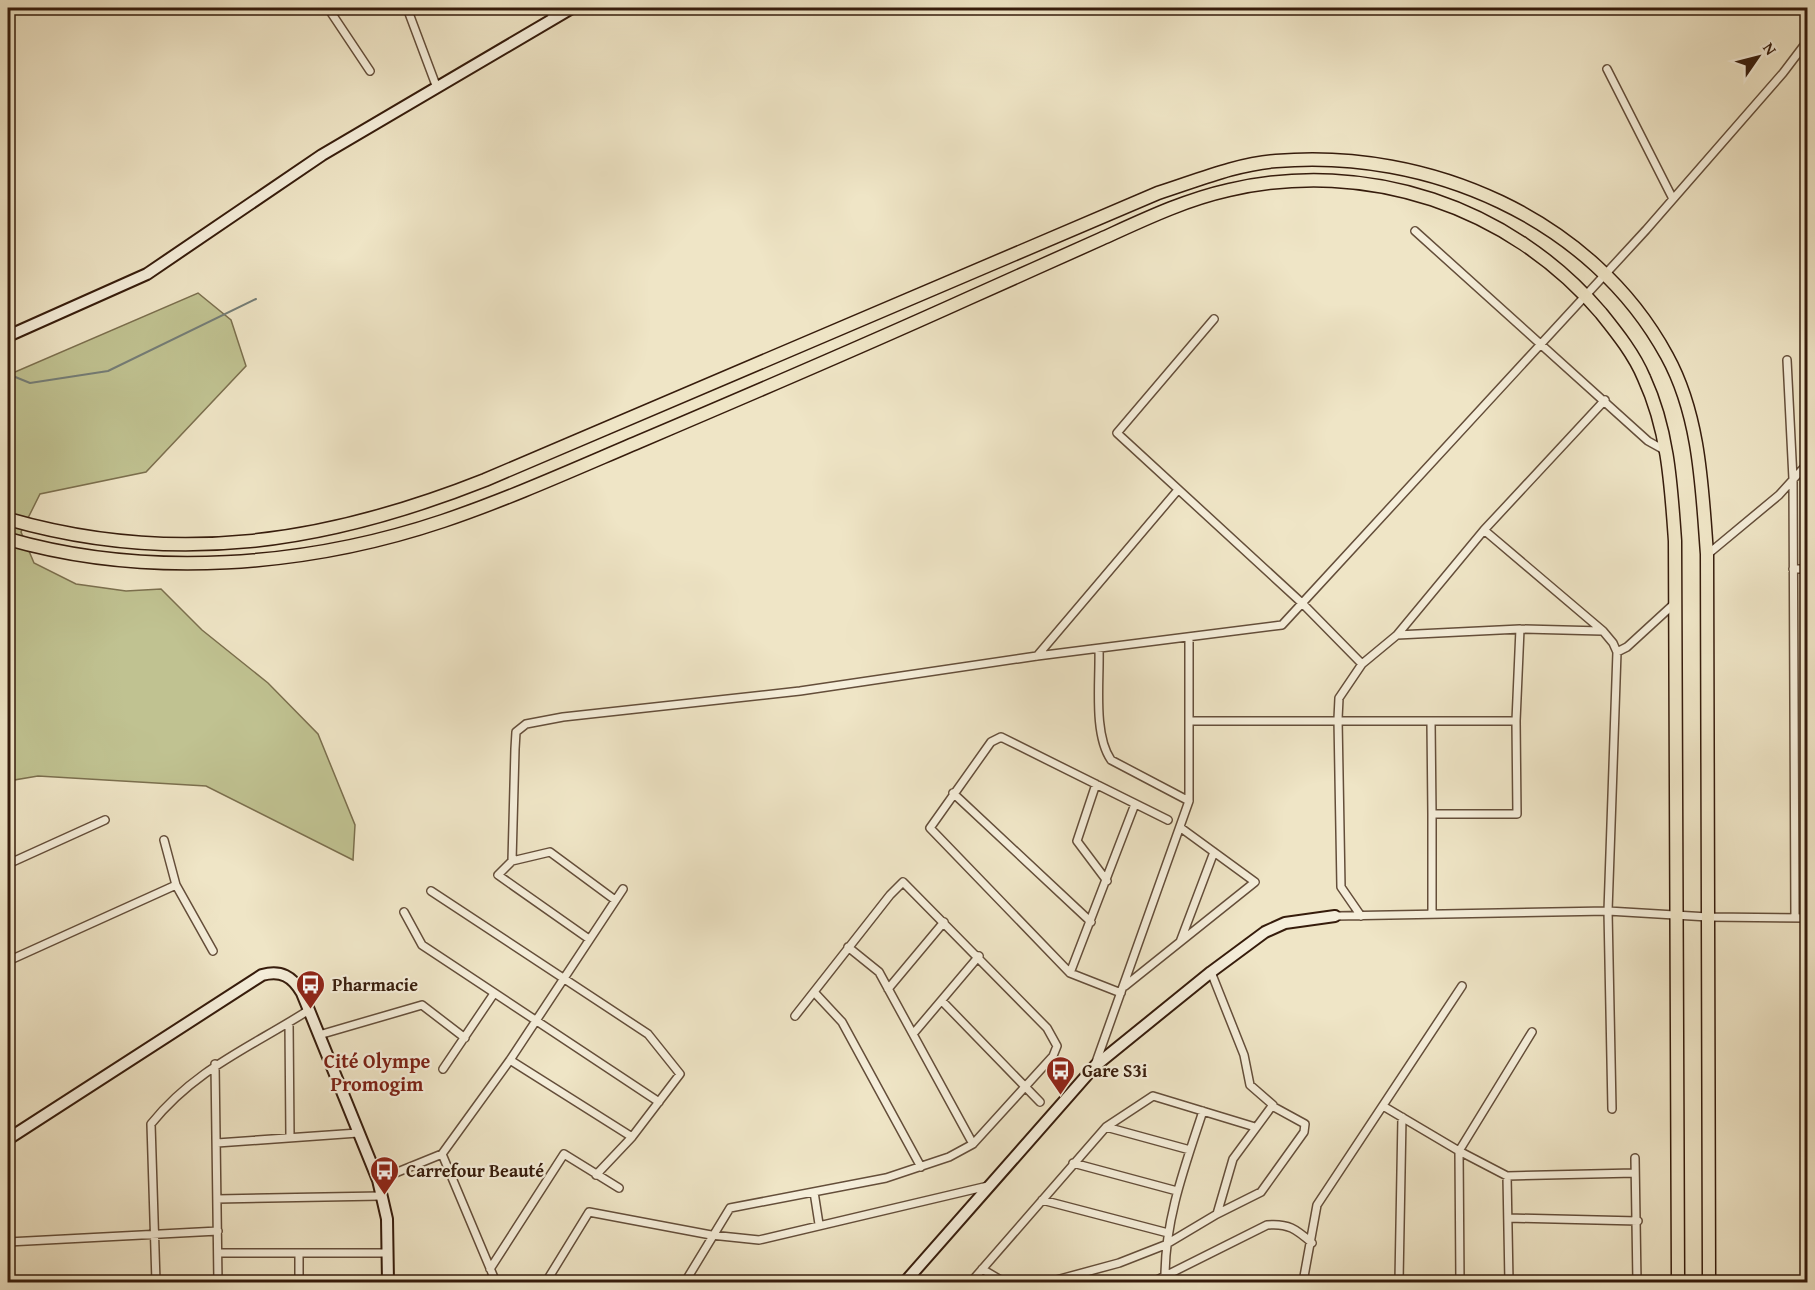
<svg xmlns="http://www.w3.org/2000/svg" width="1815" height="1290" font-family="'Gentium Book Plus',serif">
<style>
.green{fill:#c0c291;stroke:#7b6f4e;stroke-width:1.5}
.lines{fill:none;stroke-linecap:round;stroke-linejoin:round}
.stream{stroke:#747d77;stroke-width:2}
.street-casing{stroke:#644e3a;stroke-width:10}
.secondary-casing{stroke:#361c0c;stroke-width:14}
.highway-casing{stroke:#361c0c;stroke-width:15}
.street{stroke:#f5eeda;stroke-width:7}
.secondary{stroke:#f5eeda;stroke-width:10}
.highway{stroke:#efe5c6;stroke-width:12}
.labels{text-anchor:middle;dominant-baseline:central;stroke-width:4.5;stroke-linejoin:round;paint-order:stroke}
.poi-label{font-size:18px;font-weight:bold;fill:#361c0c;stroke:#f5eeda;text-anchor:start}
.neighbourhood-label{font-size:20px;font-weight:bold;fill:#7a1f14;stroke:#f5eeda}
</style>
<rect width="100%" height="100%" fill="#efe5c6"/>
<filter id="stains"><feTurbulence type="fractalNoise" baseFrequency=".00333" numOctaves="4"/><feColorMatrix values="0 0 0 0 .2 0 0 0 0 .09 0 0 0 0 .02 0 0 0 .5 -.17"/></filter>
<radialGradient id="worn" r=".72"><stop offset=".6" stop-color="#630" stop-opacity="0"/><stop offset="1" stop-color="#630" stop-opacity=".3"/></radialGradient>
<path class="green" d="M 198,293 L 231,320 L 246,366 L 146,472 L 40,494 L 21,532 L 34,563 L 76,584 L 126,591 L 161,589 L 202,630 L 268,683 L 318,734 L 355,825 L 353,860 L 206,786 L 38,776 L 8,781 L 8,375 Z"/>
<g class="lines">
<path class="stream" d="M 8,374 L 30,383 L 108,371 L 256,299"/>
<defs>
<path id="street" d="M 328,8 L 370,71
M 407,8 L 437,88
M 550,8 L 553,19
M 1607,69 L 1673,199
M 1415,231 L 1648,441 L 1666,451
M 1214,319 L 1117,433 L 1303,604 L 1362,664
M 1787,360 L 1793,479 L 1795,918
M 1484,530 L 1603,631 L 1613,643 L 1617,652 L 1608,911 L 1612,1109
M 1708,554 L 1779,495 L 1808,463
M 1793,569 L 1808,569
M 1397,635 L 1484,530 L 1605,400
M 1099,649 C 1100,681 1093,734 1111,760 L 1189,801
M 1617,652 L 1627,647 L 1675,603
M 1037,656 L 1177,491
M 1191,721 L 1516,721
M 1431,722 L 1432,814 L 1517,814 L 1516,721 L 1520,629
M 1096,784 L 1077,841 L 1107,881
M 953,793 L 1091,922
M 164,840 L 176,885 L 213,951
M 512,861 L 515,749 L 516,732 L 526,724 L 563,717 L 800,691 L 1037,656 L 1282,625 L 1646,230 L 1783,73 L 1808,40
M 8,864 L 105,820
M 431,891 L 648,1034 L 680,1074 L 632,1137 L 596,1175
M 404,912 L 422,945 L 659,1102
M 1432,913 L 1432,814
M 1335,916 L 1608,911 L 1708,917 L 1808,918
M 1361,916 L 1341,887 L 1338,719 L 1339,698 L 1362,664 L 1397,635 L 1520,629 L 1602,631
M 589,939 L 498,875 L 512,861 L 550,852 L 615,900
M 1180,942 L 1214,852
M 848,947 L 879,972 L 973,1144
M 8,961 L 176,885
M 1211,972 L 1244,1055 L 1250,1085 L 1273,1105
M 1070,973 L 1135,804
M 1125,986 L 1255,882 L 1181,828
M 888,989 L 944,922
M 814,992 L 842,1022 L 921,1167
M 1121,993 L 1070,973 L 930,828 L 991,742 L 1001,737 L 1168,820
M 942,1001 L 1040,1102
M 289,1023 L 290,1137
M 913,1034 L 979,956
M 319,1035 L 422,1005 L 465,1038
M 510,1060 L 632,1137
M 215,1064 L 218,1282
M 1095,1065 L 1189,801 L 1189,637
M 443,1069 L 493,995
M 1383,1106 L 1459,1151 L 1507,1176 L 1635,1173
M 1106,1127 L 1190,1150
M 217,1143 L 358,1133
M 442,1154 L 495,1280 L 498,1282
M 1635,1158 L 1637,1282
M 1073,1163 L 1177,1191
M 1507,1176 L 1509,1282
M 378,1180 L 442,1154 L 510,1060 L 623,889
M 814,1192 L 819,1224
M 217,1199 L 381,1196
M 1042,1200 L 1168,1233
M 1508,1218 L 1638,1221
M 8,1242 L 218,1231
M 218,1253 L 387,1253
M 299,1254 L 299,1282
M 490,1269 L 564,1154 L 619,1188
M 982,1269 L 1004,1282
M 1165,1277 C 1165,1219 1185,1166 1203,1111
M 1399,1281 L 1402,1117
M 156,1282 L 151,1124 C 195,1069 251,1047 309,1010
M 546,1282 L 589,1212 L 711,1235 L 759,1240 L 988,1186
M 685,1282 L 730,1208 L 886,1178 L 949,1157 L 973,1144 L 1053,1056 L 1057,1046 L 1047,1028 L 903,882 L 890,895 L 795,1016
M 971,1282 L 1106,1127 L 1153,1096 L 1255,1127
M 1049,1282 L 1119,1263 L 1165,1245 L 1217,1214 L 1233,1159 L 1272,1106 L 1305,1124 L 1304,1132 L 1261,1192 L 1217,1214
M 1153,1282 L 1267,1225 C 1288,1223 1296,1229 1312,1243
M 1303,1282 L 1317,1205 L 1462,986
M 1347,1282 L 1460,1280
M 1460,1282 L 1459,1151 L 1532,1032"/>
<path id="secondary" d="M 8,336 L 147,274 L 322,155 L 572,8
M 8,1139 L 262,975 C 281,970 292,976 302,993 L 378,1180 L 387,1219 L 388,1282
M 905,1282 L 1095,1066 L 1211,972 L 1265,932 L 1285,923 L 1335,916"/>
<path id="highway" d="M 8,519 C 175,567 326,543 485,480 L 1158,193 C 1196,181 1236,164 1276,161 C 1428,148 1592,218 1667,356 C 1700,416 1702,488 1707,554 L 1709,1282
M 8,539 C 147,579 306,567 443,521 C 511,498 577,468 643,440 C 751,394 859,348 967,299 C 1012,279 1056,259 1101,239 C 1143,220 1184,200 1229,190 C 1366,158 1510,206 1601,313 C 1617,333 1634,354 1644,378 C 1668,430 1671,484 1675,541 L 1678,1282"/>
</defs>
<use href="#street" class="street-casing"/>
<use href="#secondary" class="secondary-casing"/>
<use href="#highway" class="highway-casing"/>
<use href="#street" class="street"/>
<use href="#secondary" class="secondary"/>
<use href="#highway" class="highway"/>
</g>
<defs>
<symbol id="bus-pin" viewBox="-11 -11 22 30"><path d="M0 17L-7.5 6A9.5 9.5 0 1 1 7.5 6Z" fill="#8f2418" stroke="#f5eeda"/><path d="M-5-6H5V4H4V6H2V4H-2V6H-4V4H-5ZM-3.5-4V0h7V-4ZM-3.5 1.2v1.5H-2V1.2ZM2 1.2v1.5H3.5V1.2Z" fill="#fff"/></symbol>
</defs>
<g fill-rule="evenodd">
<use href="#bus-pin" x="294" y="968" width="33" height="45"/>
<use href="#bus-pin" x="1044" y="1054" width="33" height="45"/>
<use href="#bus-pin" x="368" y="1154" width="33" height="45"/>
</g>
<g class="labels">
<g class="poi-label">
<text x="332" y="984">Pharmacie</text>
<text x="1082" y="1070">Gare S3i</text>
<text x="406" y="1170">Carrefour Beauté</text>
</g>
<g class="neighbourhood-label">
<text x="377" y="1060">Cité Olympe<tspan x="377" dy="23">Promogim</tspan></text>
</g>
</g>
<rect width="1815" height="1290" fill="none" stroke="#efe5c6" stroke-width="30"/>
<rect x="9" y="9" width="1797" height="1272" fill="none" stroke="#361c0c" stroke-width="3"/>
<rect x="15" y="15" width="1785" height="1260" fill="none" stroke="#361c0c" stroke-width="1.5"/>
<g transform="translate(1758 57) rotate(55)" stroke="#f5eeda" stroke-width="4.5" paint-order="stroke">
<path d="M0-4.5L10 22L0 15L-10 22Z" fill="#361c0c"/>
<text y="-9" font-size="16" font-weight="bold" text-anchor="middle" fill="#361c0c">N</text>
</g>
<rect width="100%" height="100%" filter="url(#stains)"/>
<rect width="100%" height="100%" fill="url(#worn)"/>
</svg>
